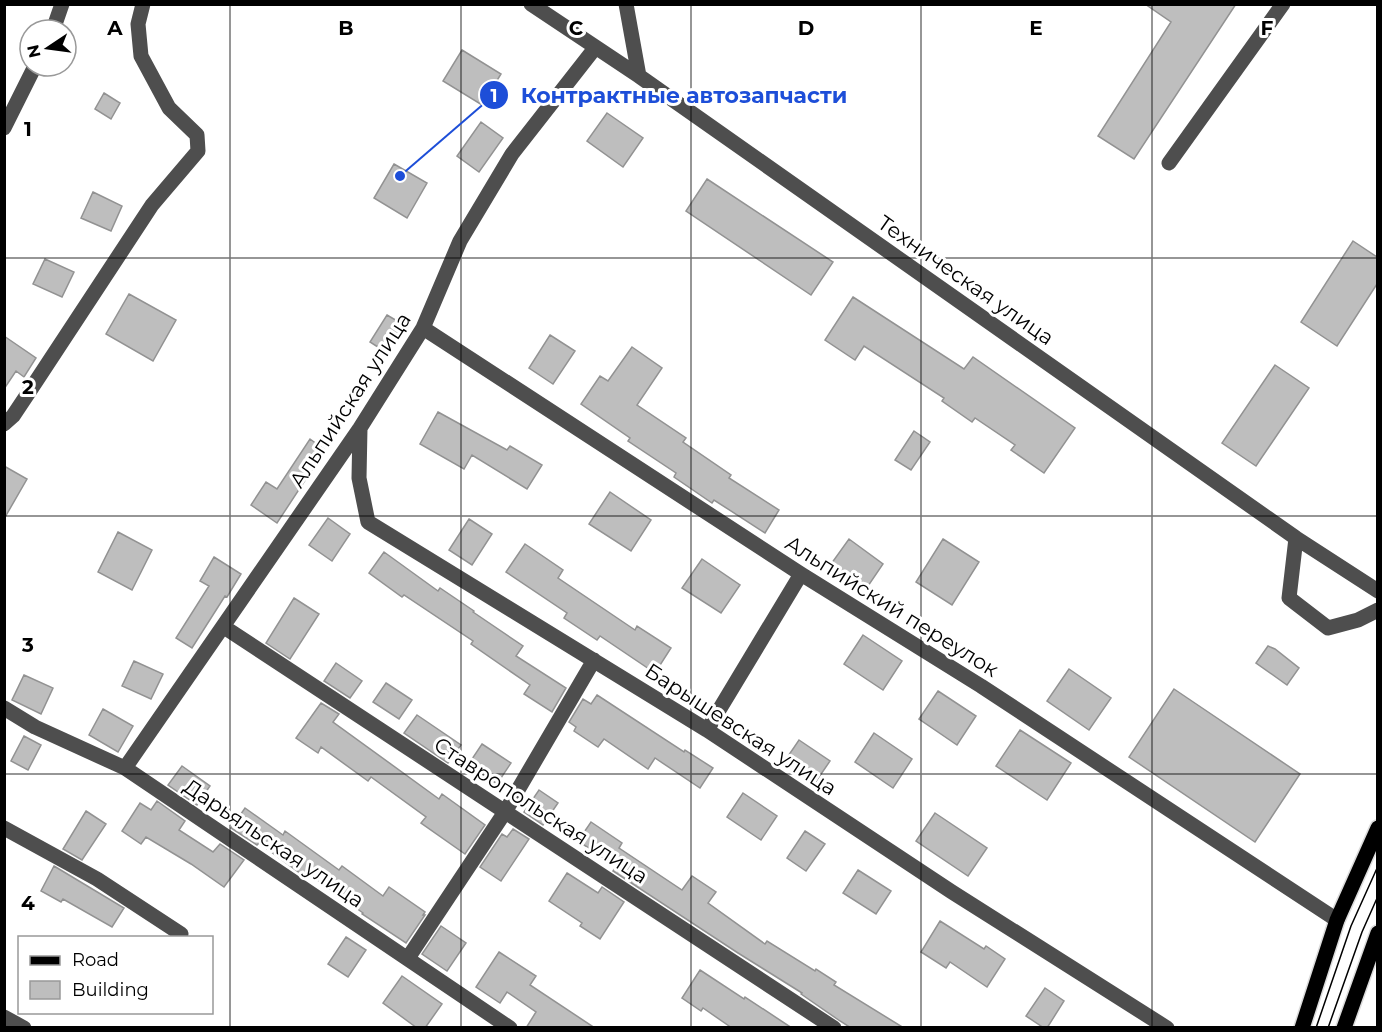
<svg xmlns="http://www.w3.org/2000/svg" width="1382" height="1032" font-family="Montserrat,sans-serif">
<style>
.building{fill:#bebebe;stroke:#929292;stroke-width:1.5}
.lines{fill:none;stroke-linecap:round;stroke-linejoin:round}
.major-casing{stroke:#dbdbdb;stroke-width:18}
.minor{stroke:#4e4e4e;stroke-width:15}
.major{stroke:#000;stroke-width:15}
.tram{stroke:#000;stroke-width:1.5}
.grid{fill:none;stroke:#000;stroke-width:1.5;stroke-opacity:0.55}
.labels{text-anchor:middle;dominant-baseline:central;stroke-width:6;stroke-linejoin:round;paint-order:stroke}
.street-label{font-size:21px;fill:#000;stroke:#fff}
.grid-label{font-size:20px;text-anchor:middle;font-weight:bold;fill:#000;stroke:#fff;stroke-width:6;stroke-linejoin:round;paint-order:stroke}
.leader{fill:none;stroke:#1d4ed8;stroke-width:2}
.callout-dot{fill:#1d4ed8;stroke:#fff;stroke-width:2}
.mark-label{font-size:18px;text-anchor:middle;font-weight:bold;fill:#fff}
.callout-label{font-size:22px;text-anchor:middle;font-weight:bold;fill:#1d4ed8;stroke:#fff;stroke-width:6;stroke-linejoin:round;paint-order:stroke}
</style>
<rect width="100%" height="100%" fill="#fff"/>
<path class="building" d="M 1145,4 L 1236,4 L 1134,159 L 1098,136 L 1171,22 Z
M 462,50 L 501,74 L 482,105 L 443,81 Z
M 104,93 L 120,103 L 111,119 L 95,109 Z
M 607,113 L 643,138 L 623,167 L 587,141 Z
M 481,122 L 503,138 L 479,172 L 457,156 Z
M 394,164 L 427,183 L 407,218 L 374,198 Z
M 707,179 L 833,262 L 811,295 L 686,211 Z
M 93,192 L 122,206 L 111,231 L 81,218 Z
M 1353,241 L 1377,257 L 1377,284 L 1337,346 L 1301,322 Z
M 45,259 L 74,272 L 62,297 L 33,284 Z
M 129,294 L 176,320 L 153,361 L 106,334 Z
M 853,297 L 964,369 L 973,357 L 1075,428 L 1044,473 L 1011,450 L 1015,445 L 975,418 L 972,422 L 942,401 L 944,398 L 864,346 L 855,360 L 825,340 Z
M 387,315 L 404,325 L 387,353 L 370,342 Z
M 550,335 L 575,351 L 553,384 L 529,368 Z
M 4,336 L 36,358 L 24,377 L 16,371 L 4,389 Z
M 632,347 L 662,368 L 637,405 L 686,438 L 683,442 L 731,475 L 729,478 L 779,510 L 765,533 L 714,500 L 712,503 L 674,477 L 676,473 L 628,441 L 630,438 L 581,404 L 600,376 L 608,381 Z
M 1275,365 L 1309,388 L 1256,466 L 1222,443 Z
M 438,412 L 507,450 L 510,446 L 542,465 L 527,489 L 472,455 L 464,469 L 420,444 Z
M 914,431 L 930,442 L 911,470 L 895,460 Z
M 310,439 L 325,450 L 277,523 L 251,505 L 266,482 L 277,489 Z
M 4,466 L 27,479 L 4,519 Z
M 610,492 L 651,520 L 631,551 L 589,524 Z
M 328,518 L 350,534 L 332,561 L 309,545 Z
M 469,519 L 492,534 L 472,565 L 449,550 Z
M 118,532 L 152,550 L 132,590 L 98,572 Z
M 849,539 L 883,564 L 866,589 L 831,564 Z
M 943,539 L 979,562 L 952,605 L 916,582 Z
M 525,544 L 563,570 L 558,578 L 635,630 L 637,626 L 671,648 L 655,673 L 600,636 L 597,640 L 564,618 L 567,613 L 506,572 Z
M 384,552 L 438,591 L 440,588 L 474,611 L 473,612 L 523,646 L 516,656 L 566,688 L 552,712 L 524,694 L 530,685 L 471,644 L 473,641 L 404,595 L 402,597 L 369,573 Z
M 214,557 L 241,574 L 227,597 L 225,596 L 192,648 L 176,638 L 209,586 L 200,581 Z
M 702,559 L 740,585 L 721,613 L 682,588 Z
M 294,598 L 319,614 L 290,659 L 266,643 Z
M 863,635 L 902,661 L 883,690 L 844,664 Z
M 1268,646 L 1275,649 L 1299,668 L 1287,685 L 1256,663 Z
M 134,661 L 163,674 L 151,699 L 122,686 Z
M 336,663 L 362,681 L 350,698 L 324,681 Z
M 1069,669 L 1111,698 L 1089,730 L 1047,701 Z
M 24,675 L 53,688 L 41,714 L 12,700 Z
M 386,683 L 412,700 L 399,719 L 373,702 Z
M 1174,689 L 1300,774 L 1255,842 L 1129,757 Z
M 938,691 L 976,716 L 957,745 L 919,719 Z
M 597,695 L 684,752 L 685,750 L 713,768 L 700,788 L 655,758 L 648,769 L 604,739 L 598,747 L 574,731 L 576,727 L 569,722 L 583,699 L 591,704 Z
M 321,703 L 339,714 L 333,722 L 439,799 L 442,794 L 485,825 L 465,854 L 421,823 L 426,817 L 371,777 L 368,781 L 321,747 L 318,753 L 296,738 Z
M 103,709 L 133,726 L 118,752 L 89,735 Z
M 417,715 L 461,745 L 448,763 L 404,733 Z
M 1020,730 L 1071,763 L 1047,800 L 996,766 Z
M 874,733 L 912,759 L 893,788 L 855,762 Z
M 24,736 L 41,745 L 28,770 L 11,761 Z
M 799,740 L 830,761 L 815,783 L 784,762 Z
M 482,744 L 511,763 L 497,784 L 468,765 Z
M 182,766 L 210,786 L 197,805 L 168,785 Z
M 539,790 L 558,803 L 543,825 L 524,812 Z
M 743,793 L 777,816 L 761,840 L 727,817 Z
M 157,801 L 185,821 L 179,830 L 213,852 L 220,844 L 244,860 L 224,887 L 191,864 L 146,837 L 141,844 L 122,831 L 140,803 L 151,810 Z
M 245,808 L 283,835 L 285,831 L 339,870 L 342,866 L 383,896 L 389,887 L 425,912 L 423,915 L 425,915 L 406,943 L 362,914 L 363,913 L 306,872 L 304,876 L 259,843 L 257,845 L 231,828 Z
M 86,811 L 106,824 L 82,860 L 63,849 Z
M 935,813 L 987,848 L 968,876 L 916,841 Z
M 591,822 L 622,843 L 619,848 L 682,890 L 692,876 L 716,892 L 708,903 L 765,944 L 767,941 L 815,971 L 816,969 L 836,982 L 834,985 L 904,1028 L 851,1028 L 840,1021 L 801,994 L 802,993 L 738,953 L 613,871 L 616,866 L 578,841 Z
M 513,829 L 529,839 L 501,881 L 480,867 L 502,834 L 507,837 Z
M 805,831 L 825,844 L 806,871 L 787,858 Z
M 54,866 L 124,908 L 112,927 L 63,899 L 61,902 L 41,891 Z
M 858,870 L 891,891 L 876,914 L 843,893 Z
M 567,873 L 598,893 L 602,887 L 624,902 L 600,939 L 580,926 L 582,923 L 549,901 Z
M 940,921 L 984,949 L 986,946 L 1005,959 L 987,987 L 950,962 L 946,968 L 921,952 Z
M 441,926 L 466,943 L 447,971 L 422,954 Z
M 346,937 L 366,950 L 348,977 L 328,964 Z
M 499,952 L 536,976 L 530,985 L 595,1028 L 526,1028 L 536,1012 L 507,992 L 500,1003 L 476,987 Z
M 700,970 L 744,999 L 745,997 L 792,1028 L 732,1028 L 703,1008 L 701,1011 L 682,998 Z
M 402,976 L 442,1004 L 425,1028 L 417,1028 L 383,1003 Z
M 1045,988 L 1064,1001 L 1047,1028 L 1044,1028 L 1026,1016 Z"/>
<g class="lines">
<defs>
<path id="major" d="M 1302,1028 L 1337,920 L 1378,828
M 1344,1028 L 1378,933"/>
</defs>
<use href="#major" class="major-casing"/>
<path class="minor" d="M 531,4 L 639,76 L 1296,538 L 1378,591
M 626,4 L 639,76
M 53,30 L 62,4
M 4,128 L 35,66
M 1169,163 L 1283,4
M 423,328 L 801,574 L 981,686 L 1337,920
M 4,424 L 13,416 L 29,392 L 152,205 L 198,151 L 197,135 L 169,108 L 141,56 L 138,24 L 143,4
M 360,428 L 359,478 L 368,522 L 707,730 L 952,892 L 1167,1028
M 1296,538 L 1289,598 L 1328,628 L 1358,620 L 1378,610
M 224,627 L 834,1028
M 4,708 L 35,727 L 125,768 L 510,1028
M 707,730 L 801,574
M 125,768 L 360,428 L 423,328 L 460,241 L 512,154 L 595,48
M 4,828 L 97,879 L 181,934
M 408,958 L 505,812 L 594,660
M 4,1017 L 24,1028"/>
<use href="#major" class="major"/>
<path class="tram" d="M 1316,1028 L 1351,926 L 1378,866
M 1328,1028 L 1362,932 L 1378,896"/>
</g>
<path class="grid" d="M 230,4 L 230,1028M 461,4 L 461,1028M 691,4 L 691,1028M 921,4 L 921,1028M 1152,4 L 1152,1028M 4,258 L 1378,258M 4,516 L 1378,516M 4,774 L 1378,774"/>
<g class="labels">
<g class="street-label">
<text transform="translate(966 280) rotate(35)">Техническая улица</text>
<text transform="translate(350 400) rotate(-57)">Альпийская улица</text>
<text transform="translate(892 606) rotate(32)">Альпийский переулок</text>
<text transform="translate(741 729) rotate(33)">Барышевская улица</text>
<text transform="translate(541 810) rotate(33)">Ставропольская улица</text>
<text transform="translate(274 843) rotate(34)">Дарьяльская улица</text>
</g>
</g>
<g class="grid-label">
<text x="115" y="35">A</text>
<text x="346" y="35">B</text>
<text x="576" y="35">C</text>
<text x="806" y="35">D</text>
<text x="1036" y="35">E</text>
<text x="1267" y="35">F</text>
<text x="28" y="136">1</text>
<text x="28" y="394">2</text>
<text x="28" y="652">3</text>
<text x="28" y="910">4</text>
</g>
<path class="leader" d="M400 176L494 95"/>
<g class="callout-dot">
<circle cx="400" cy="176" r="6"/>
<circle cx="494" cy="95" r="15"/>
</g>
<g class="mark-label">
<text x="494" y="102">1</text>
</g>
<g class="callout-label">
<text x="684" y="103">Контрактные автозапчасти</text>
</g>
<rect width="1382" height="1032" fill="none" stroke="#000000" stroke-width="12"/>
<rect x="18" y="936" width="195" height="78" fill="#ffffff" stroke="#999999" stroke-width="1.5"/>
<rect x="30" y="956" width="30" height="9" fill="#000000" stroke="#999999" stroke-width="1.5"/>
<text x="72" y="966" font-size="18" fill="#000000">Road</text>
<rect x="30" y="981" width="30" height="18" fill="#bebebe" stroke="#999999" stroke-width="1.5"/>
<text x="72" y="996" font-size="18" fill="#000000">Building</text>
<g transform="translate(48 48) rotate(257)"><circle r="28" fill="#ffffff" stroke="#999999" stroke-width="1.5"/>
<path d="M0-4.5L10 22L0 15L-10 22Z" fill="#000000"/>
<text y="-9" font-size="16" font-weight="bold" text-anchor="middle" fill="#000000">N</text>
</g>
</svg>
